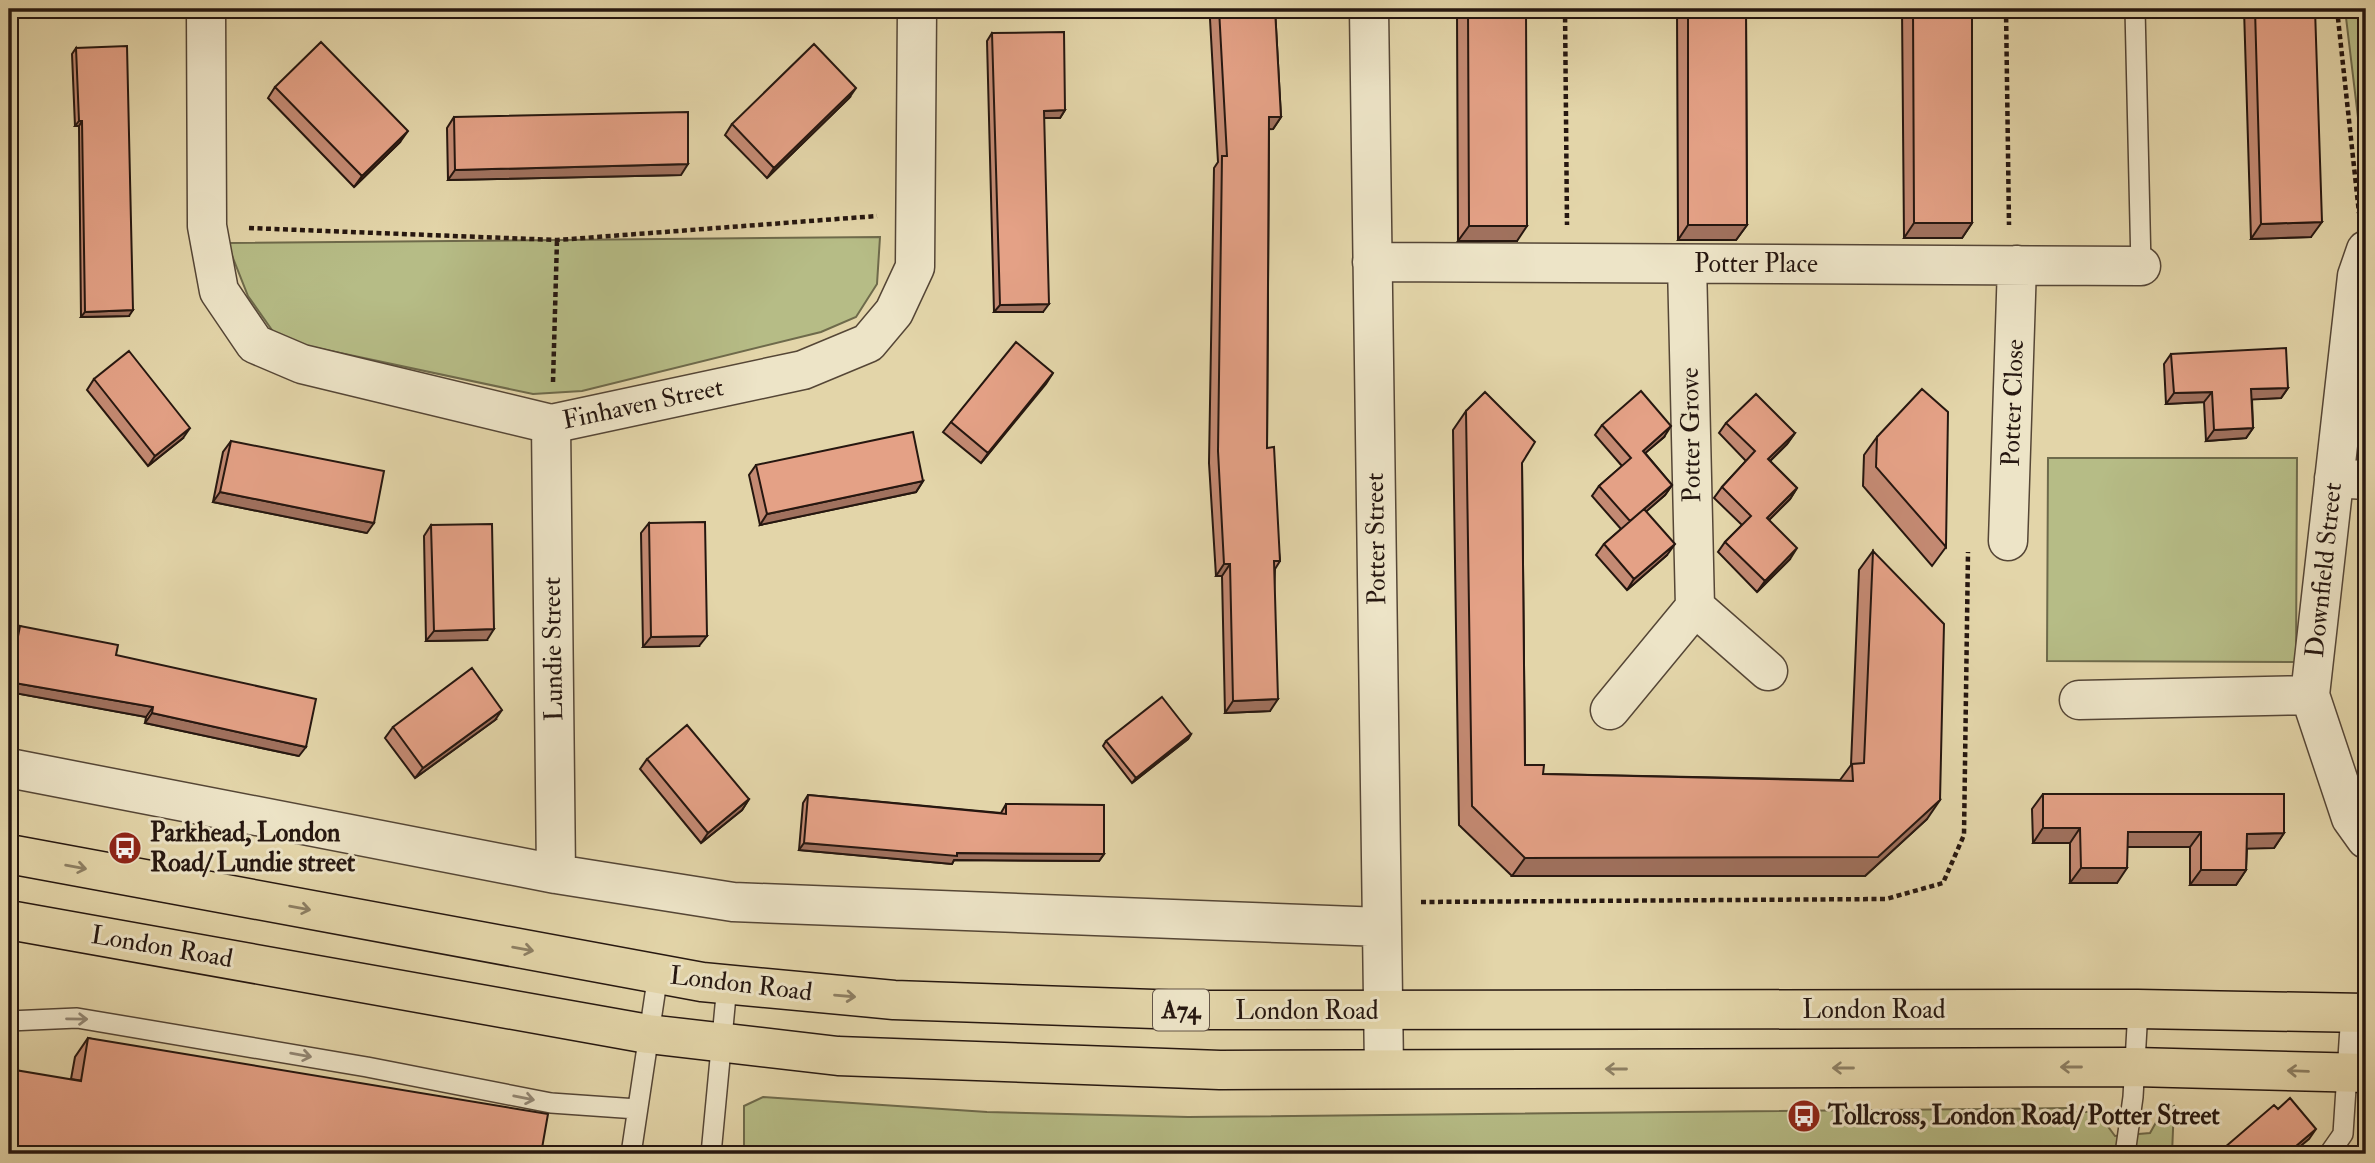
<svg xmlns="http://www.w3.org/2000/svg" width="2375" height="1163" font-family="'IM FELL Double Pica',serif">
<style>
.green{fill:#b6bc86;stroke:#6e6a4b;stroke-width:2}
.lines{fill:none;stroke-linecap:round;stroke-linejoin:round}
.service-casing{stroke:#554636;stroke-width:22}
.minor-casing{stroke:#554636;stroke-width:41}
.primary-casing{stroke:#261710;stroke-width:41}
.path{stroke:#261710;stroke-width:4.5;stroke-dasharray:5 3.5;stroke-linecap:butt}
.service{stroke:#ede4c7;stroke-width:19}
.minor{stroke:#ede4c7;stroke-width:38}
.primary{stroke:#e3d5a9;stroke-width:38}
.wall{fill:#c48a73;stroke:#261710;stroke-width:2}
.shaded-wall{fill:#a0715e;stroke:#261710;stroke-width:2}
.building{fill:#e4a186;stroke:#261710;stroke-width:2}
.oneway{stroke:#8e8064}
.oneway2{stroke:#938875}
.labels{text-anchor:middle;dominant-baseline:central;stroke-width:6;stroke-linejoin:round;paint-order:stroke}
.shield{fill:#ede4c7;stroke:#625447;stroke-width:2}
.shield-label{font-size:24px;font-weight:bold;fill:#261710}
.street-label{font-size:26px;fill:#261710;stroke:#ede4c7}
.poi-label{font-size:26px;font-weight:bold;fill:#261710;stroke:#ede4c7;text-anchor:start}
</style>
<rect width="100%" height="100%" fill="#e3d5a9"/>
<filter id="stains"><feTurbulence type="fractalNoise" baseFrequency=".00286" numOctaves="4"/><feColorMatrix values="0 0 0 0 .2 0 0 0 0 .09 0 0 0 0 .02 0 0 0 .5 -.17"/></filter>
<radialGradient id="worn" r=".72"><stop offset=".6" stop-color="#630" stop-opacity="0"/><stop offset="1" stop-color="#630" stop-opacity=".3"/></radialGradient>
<path class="green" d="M 2345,9 L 2366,9 L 2366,141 L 2362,151 Z
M 880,237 L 877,284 L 856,317 L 821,332 L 582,391 L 533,394 L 279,340 L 248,296 L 227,243 Z
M 2048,458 L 2297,458 L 2296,662 L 2047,661 Z
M 763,1097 L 987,1112 L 1188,1117 L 2073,1108 L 2074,1112 L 2091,1112 L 2095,1109 L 2115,1136 L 2150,1133 L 2163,1110 L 2174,1106 L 2172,1154 L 744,1154 L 744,1106 Z"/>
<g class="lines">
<defs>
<path id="service" d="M 2135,9 L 2141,266
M 9,1021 L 77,1018 L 367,1067 L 551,1103 L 637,1109
M 631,1154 L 658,974
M 711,1154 L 727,985
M 2125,1154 L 2133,1097 L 2138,1009
M 2329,1154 L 2343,1134 L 2351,1012"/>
<path id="minor" d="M 206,9 L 207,226 L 219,291 L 255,344 L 302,364 L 551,424 L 803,370 L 868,343 L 894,312 L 915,267 L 917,9
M 1369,9 L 1384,1069
M 2366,250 L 2357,276 L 2310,695 L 2351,818 L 2366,839
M 1372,262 L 2141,266
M 551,424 L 556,874
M 2334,478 L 2366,480
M 2008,541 L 2017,265
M 1695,607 L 1768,671
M 2079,700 L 2310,695
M 1610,710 L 1695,607 L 1687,264
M 9,768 L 556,874 L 733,902 L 1382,927"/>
<path id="primary" d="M 9,854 L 702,982 L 894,1000 L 1183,1010 L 2138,1009 L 2366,1013
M 9,920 L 648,1034 L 838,1056 L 1220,1070 L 2135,1067 L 2366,1073"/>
</defs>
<use href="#service" class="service-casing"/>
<use href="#minor" class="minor-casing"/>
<use href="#primary" class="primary-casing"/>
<path class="path" d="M 1565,9 L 1567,225
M 2006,9 L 2009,225
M 2337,9 L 2359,213
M 249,228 L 557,240 L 877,216
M 553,382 L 557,240
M 1421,902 L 1886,899 L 1943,883 L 1964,835 L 1968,552"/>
<use href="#service" class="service"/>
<use href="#minor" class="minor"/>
<use href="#primary" class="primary"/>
</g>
<path class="wall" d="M 1217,9 L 1275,9 L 1281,117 L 1273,129 L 1269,129 L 1267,448 L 1280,561 L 1275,569 L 1270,711 L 1225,713 L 1222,576 L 1216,576 L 1209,463 L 1214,168 L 1218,162 L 1210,19 Z
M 1460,9 L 1526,9 L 1517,241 L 1458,241 L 1457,12 Z
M 1677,9 L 1746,9 L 1747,225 L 1736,240 L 1678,240 Z
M 1902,9 L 1972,9 L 1972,223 L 1962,238 L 1904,238 Z
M 2244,9 L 2315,9 L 2311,237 L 2251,239 Z
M 992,33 L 1065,110 L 1060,118 L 1044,118 L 1043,312 L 994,312 L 987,41 Z
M 76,48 L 129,316 L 81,317 L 79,126 L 75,126 L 72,54 Z
M 275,87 L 400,142 L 354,187 L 268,98 Z
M 849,98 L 767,178 L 725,135 L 732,124 Z
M 454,117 L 681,175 L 448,180 L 447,128 Z
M 2171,354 L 2288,388 L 2281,398 L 2252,399 L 2253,428 L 2246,438 L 2206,441 L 2204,402 L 2166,404 L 2164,364 Z
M 1053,373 L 981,463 L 943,432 L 951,422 Z
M 94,379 L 183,438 L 148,466 L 87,390 Z
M 1466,411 L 1522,463 L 1525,765 L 1543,774 L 1840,780 L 1851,765 L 1859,570 L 1873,551 L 1927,819 L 1865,876 L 1512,876 L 1459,825 L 1453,430 Z
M 1726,423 L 1795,433 L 1787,444 L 1770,461 L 1797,488 L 1790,499 L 1769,520 L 1790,559 L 1757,592 L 1718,552 L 1725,542 L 1742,525 L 1714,498 L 1722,487 L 1746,461 L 1719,433 Z
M 1602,425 L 1664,437 L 1645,453 L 1672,485 L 1665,495 L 1646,511 L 1667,555 L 1627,590 L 1596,555 L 1604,544 L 1621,529 L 1592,496 L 1599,486 L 1622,466 L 1595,435 Z
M 1877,437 L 1946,547 L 1932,566 L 1863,486 L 1864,455 Z
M 231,441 L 367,533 L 213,502 L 223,452 Z
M 756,465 L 923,481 L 916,492 L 760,525 L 749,475 Z
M 649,523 L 699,646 L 643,647 L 641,533 Z
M 431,525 L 487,640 L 426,641 L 424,536 Z
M 20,626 L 299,756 L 145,723 L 146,717 L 9,692 L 9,659 L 13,636 Z
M 495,720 L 415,778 L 385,738 L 393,727 Z
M 1191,734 L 1188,739 L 1132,783 L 1103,746 L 1106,741 Z
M 647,759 L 749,799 L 742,810 L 701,843 L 640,769 Z
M 2043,794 L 2284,833 L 2274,848 L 2247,848 L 2246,870 L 2236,885 L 2190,885 L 2190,847 L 2127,847 L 2117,883 L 2070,883 L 2070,843 L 2033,843 L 2032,809 Z
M 808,795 L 1001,813 L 1006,804 L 1104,854 L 1099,861 L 954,860 L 952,864 L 799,850 L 803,803 Z
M 88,1038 L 541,1154 L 71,1079 L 75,1057 Z"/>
<path class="shaded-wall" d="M 856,88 L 849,98 L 767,178 L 774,168 Z
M 1065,110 L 1060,118 L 1038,118 L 1044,111 Z
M 1269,117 L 1281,117 L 1273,129 L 1261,130 Z
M 79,121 L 82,121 L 79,126 L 75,126 Z
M 408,131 L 400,142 L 354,187 L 362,176 Z
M 688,164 L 681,175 L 448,180 L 455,170 Z
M 2322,222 L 2311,237 L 2251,239 L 2261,224 Z
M 1914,223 L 1972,223 L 1962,238 L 1904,238 Z
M 1688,225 L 1747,225 L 1736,240 L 1678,240 Z
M 1469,226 L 1527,226 L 1517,241 L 1458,241 Z
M 1049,304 L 1043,312 L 994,312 L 1000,305 Z
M 133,310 L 129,316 L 81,317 L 85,312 Z
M 1053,373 L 1046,384 L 981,463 L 988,453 Z
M 2288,388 L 2281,398 L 2244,400 L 2251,389 Z
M 2212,392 L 2204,402 L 2166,404 L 2174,393 Z
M 1671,426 L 1664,437 L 1636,461 L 1643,451 Z
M 190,428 L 183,438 L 148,466 L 155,456 Z
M 2253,428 L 2246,438 L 2206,441 L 2214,430 Z
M 1795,433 L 1787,444 L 1761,470 L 1768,459 Z
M 923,481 L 916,492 L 760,525 L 767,514 Z
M 1672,485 L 1665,495 L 1623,532 L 1630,521 Z
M 1797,488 L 1790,499 L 1760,529 L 1767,518 Z
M 220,492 L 374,523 L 367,533 L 213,502 Z
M 1675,544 L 1667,555 L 1627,590 L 1634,579 Z
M 1797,548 L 1790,559 L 1757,592 L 1765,581 Z
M 1224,564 L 1230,564 L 1222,576 L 1216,576 Z
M 494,629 L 487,640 L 426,641 L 434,631 Z
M 707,636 L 699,646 L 643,647 L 651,637 Z
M 9,682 L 153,707 L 146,717 L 9,692 Z
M 1278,699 L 1270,711 L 1225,713 L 1233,701 Z
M 502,710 L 495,720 L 415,778 L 423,768 Z
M 152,713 L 306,747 L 299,756 L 145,723 Z
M 1191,734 L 1188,739 L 1132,783 L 1136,778 Z
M 749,799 L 742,810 L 701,843 L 708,833 Z
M 1940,800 L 1927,819 L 1865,876 L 1512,876 L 1525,858 Z
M 2043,828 L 2080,828 L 2070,843 L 2033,843 Z
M 2128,832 L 2201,832 L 2190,847 L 2117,847 Z
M 2284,833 L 2274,848 L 2236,849 L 2247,834 Z
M 804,843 L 957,853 L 1104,854 L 1099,861 L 954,860 L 952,864 L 799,850 Z
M 2081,868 L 2127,868 L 2117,883 L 2070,883 Z
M 2201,870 L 2246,870 L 2236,885 L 2190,885 Z
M 2316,1129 L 2309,1139 L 2291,1154 L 2296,1146 Z"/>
<path class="building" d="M 1219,9 L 1275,9 L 1281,117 L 1269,117 L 1267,448 L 1274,447 L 1280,561 L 1274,561 L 1278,699 L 1233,701 L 1230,564 L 1224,564 L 1218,451 L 1222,156 L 1227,156 Z
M 1468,9 L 1526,9 L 1527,226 L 1469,226 Z
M 1688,9 L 1746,9 L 1747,225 L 1688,225 Z
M 1913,9 L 1972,9 L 1972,223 L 1914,223 Z
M 2255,9 L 2315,9 L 2322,222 L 2261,224 Z
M 1064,32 L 1065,110 L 1044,111 L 1049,304 L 1000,305 L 992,33 Z
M 321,42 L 408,131 L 362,176 L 275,87 Z
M 814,44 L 856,88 L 774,168 L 732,124 Z
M 127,46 L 133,310 L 85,312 L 82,121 L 79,121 L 76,48 Z
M 688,112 L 688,164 L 455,170 L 454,117 Z
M 1016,342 L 1053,373 L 988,453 L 951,422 Z
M 2286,348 L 2288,388 L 2251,389 L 2253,428 L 2214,430 L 2212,392 L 2174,393 L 2171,354 Z
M 129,351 L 190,428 L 155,456 L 94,379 Z
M 1922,389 L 1948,412 L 1946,547 L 1876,467 L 1877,437 Z
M 1641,391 L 1671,426 L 1643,451 L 1672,485 L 1630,521 L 1599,486 L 1631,458 L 1602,425 Z
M 1485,392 L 1535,442 L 1522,463 L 1525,765 L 1544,765 L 1543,774 L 1853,781 L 1852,764 L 1864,763 L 1873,551 L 1944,624 L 1940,800 L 1878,857 L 1525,858 L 1472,806 L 1466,411 Z
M 1756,394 L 1795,433 L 1768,459 L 1797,488 L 1767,518 L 1797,548 L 1765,581 L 1725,542 L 1751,516 L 1722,487 L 1755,451 L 1726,423 Z
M 913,432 L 923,481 L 767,514 L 756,465 Z
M 231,441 L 384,471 L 374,523 L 220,492 Z
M 1644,509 L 1675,544 L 1634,579 L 1604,544 Z
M 705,522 L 707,636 L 651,637 L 649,523 Z
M 492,524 L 494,629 L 434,631 L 431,525 Z
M 20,626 L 118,645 L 116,655 L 316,699 L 306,747 L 152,713 L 153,707 L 9,682 Z
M 472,668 L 502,710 L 423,768 L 393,727 Z
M 1162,697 L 1191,734 L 1136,778 L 1106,741 Z
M 687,725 L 749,799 L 708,833 L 647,759 Z
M 2043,794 L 2284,794 L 2284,833 L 2247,834 L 2246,870 L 2201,870 L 2201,832 L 2128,832 L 2127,868 L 2081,868 L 2080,828 L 2043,828 Z
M 808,795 L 1006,814 L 1006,804 L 1104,805 L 1104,854 L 957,853 L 957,856 L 804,843 Z
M 88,1038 L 548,1114 L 541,1154 L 9,1154 L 9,1069 L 81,1081 Z
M 2290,1098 L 2316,1129 L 2296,1146 L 2302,1153 L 2301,1154 L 2217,1154 L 2274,1105 L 2278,1109 Z"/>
<defs><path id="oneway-shaft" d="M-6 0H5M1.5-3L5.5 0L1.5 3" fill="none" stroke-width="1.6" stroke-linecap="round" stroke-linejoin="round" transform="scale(1.75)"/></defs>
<g class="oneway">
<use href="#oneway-shaft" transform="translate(76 867) rotate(10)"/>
<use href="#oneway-shaft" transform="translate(300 908) rotate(10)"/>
<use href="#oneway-shaft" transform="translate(523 949) rotate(10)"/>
<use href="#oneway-shaft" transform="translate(845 996) rotate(5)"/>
<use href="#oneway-shaft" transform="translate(2071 1067) rotate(180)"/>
<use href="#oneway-shaft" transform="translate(1843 1068) rotate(180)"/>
<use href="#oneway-shaft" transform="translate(1616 1069) rotate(180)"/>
<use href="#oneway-shaft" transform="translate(2298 1071) rotate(-178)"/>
</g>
<g class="oneway2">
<use href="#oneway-shaft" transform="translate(77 1019) rotate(1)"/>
<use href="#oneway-shaft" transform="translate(301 1055) rotate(10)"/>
<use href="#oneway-shaft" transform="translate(524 1098) rotate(11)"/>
</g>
<defs>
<symbol id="bus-disc" viewBox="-11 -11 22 22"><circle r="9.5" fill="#8f2418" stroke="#ede4c7"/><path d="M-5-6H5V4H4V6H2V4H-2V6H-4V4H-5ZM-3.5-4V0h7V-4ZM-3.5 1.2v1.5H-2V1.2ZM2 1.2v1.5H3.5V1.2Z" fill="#fff"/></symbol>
</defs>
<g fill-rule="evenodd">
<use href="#bus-disc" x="106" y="829" width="38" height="38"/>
<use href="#bus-disc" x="1785" y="1097" width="38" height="38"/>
</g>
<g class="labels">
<rect class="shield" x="1153" y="989.5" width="56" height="41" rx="5"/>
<g class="shield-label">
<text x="1181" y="1010">A74</text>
</g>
<g class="street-label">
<text x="1756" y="264">Potter Place</text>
<text transform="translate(2013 403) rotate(-88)">Potter Close</text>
<text transform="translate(643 404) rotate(-12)">Finhaven Street</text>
<text transform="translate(1691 435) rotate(-91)">Potter Grove</text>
<text transform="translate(1376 539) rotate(-91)">Potter Street</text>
<text transform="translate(2324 570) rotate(-84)">Downfield Street</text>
<text transform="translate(553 649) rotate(-91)">Lundie Street</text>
<text transform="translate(162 947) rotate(10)">London Road</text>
<text transform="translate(741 984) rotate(7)">London Road</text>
<text x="1874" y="1010">London Road</text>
<text x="1307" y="1011">London Road</text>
</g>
<g class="poi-label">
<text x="150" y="833">Parkhead, London<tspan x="150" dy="30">Road/ Lundie street</tspan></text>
<text x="1828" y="1116">Tollcross, London Road/ Potter Street</text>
</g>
</g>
<rect width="2375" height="1163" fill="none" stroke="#e3d5a9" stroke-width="35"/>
<rect x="10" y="10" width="2354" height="1142" fill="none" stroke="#261710" stroke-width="3.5"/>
<rect x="18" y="18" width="2340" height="1128" fill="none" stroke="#261710" stroke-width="2"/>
<rect width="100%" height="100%" filter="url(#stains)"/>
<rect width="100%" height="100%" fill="url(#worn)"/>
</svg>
